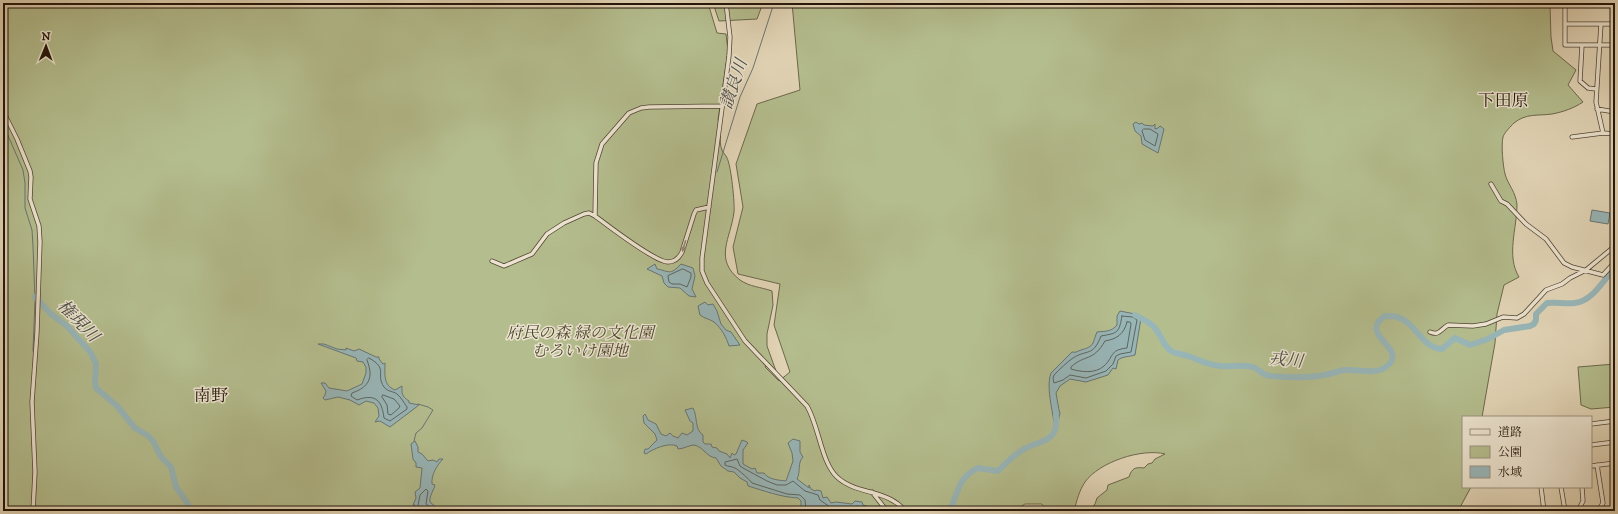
<svg xmlns="http://www.w3.org/2000/svg" width="1618" height="514" font-family="'IM FELL DW Pica','Noto Serif JP',serif">
<style>
.green{fill:#b4bd8e;stroke:#6b684b}
.water{fill:#98b6b8;stroke:#697572}
.lines{fill:none;stroke-linecap:round;stroke-linejoin:round}
.shore{stroke:#5d6560;stroke-width:1}
.stream{stroke:#697572;stroke-width:1}
.river{stroke:#98b6b8;stroke-width:6}
.minor-casing{stroke:#524434;stroke-width:5}
.minor{stroke:#ece4d0;stroke-width:3.5}
.oneway{fill:#918676}
.labels{text-anchor:middle;dominant-baseline:central;stroke-width:3;stroke-linejoin:round;paint-order:stroke}
.park-label{font-size:16px;font-style:italic;fill:#4e4730;stroke:#ece4d0}
.water-label{font-size:17px;font-style:italic;fill:#4b4d46;stroke:#ece4d0}
.neighbourhood-label{font-size:17px;fill:#221408;stroke:#ece4d0}
</style>
<rect width="100%" height="100%" fill="#e2d5b7"/>
<filter id="stains"><feTurbulence type="fractalNoise" baseFrequency=".005" numOctaves="4"/><feColorMatrix values="0 0 0 0 .2 0 0 0 0 .09 0 0 0 0 .02 0 0 0 .5 -.17"/></filter>
<radialGradient id="worn" r=".72"><stop offset=".6" stop-color="#630" stop-opacity="0"/><stop offset="1" stop-color="#630" stop-opacity=".3"/></radialGradient>
<path class="green" d="M 3,3 L 708,3 L 717,33 L 726,34 L 728,51 L 718,120 C 723,130 718,141 722,150 C 723,153 726,155 727,158 C 731,165 735,204 734,212 C 731,238 713,259 740,280 C 750,287 761,287 772,291 L 773,305 L 767,334 L 767,346 L 776,371 L 768,362 L 765,367 L 779,381 L 790,372 L 774,325 L 780,284 L 738,274 L 733,247 L 743,207 L 736,164 L 757,104 L 800,90 L 792,3 L 1536,3 L 1550,6 L 1551,37 L 1553,51 L 1576,70 L 1568,85 L 1583,102 C 1574,108 1563,112 1552,114 C 1538,116 1526,113 1514,123 C 1511,126 1504,133 1503,137 C 1501,145 1503,166 1505,174 C 1508,185 1516,192 1517,205 C 1517,228 1506,256 1519,277 L 1504,285 L 1497,314 L 1495,343 L 1482,417 L 1463,417 L 1463,487 L 1471,487 L 1458,511 L 1089,511 L 1095,504 L 1097,498 L 1107,490 L 1108,485 L 1129,477 C 1132,468 1135,467 1144,468 L 1148,464 L 1152,463 L 1155,459 L 1165,454 C 1142,448 1099,462 1085,482 C 1079,491 1077,500 1074,511 L 1044,511 L 1045,508 L 1042,504 L 1025,504 L 1013,511 L 3,511 Z
M 713,3 L 763,3 L 757,19 L 719,21 Z
M 1615,364 L 1615,407 L 1591,409 L 1581,405 L 1578,367 Z"/>
<path class="water" d="M 1136,122 L 1139,124 L 1142,123 L 1144,125 L 1153,126 L 1155,124 L 1155,129 L 1158,128 L 1160,126 L 1164,129 L 1158,153 L 1142,144 L 1141,136 L 1135,131 L 1133,124 Z
M 1592,210 L 1610,213 L 1608,224 L 1590,221 Z
M 655,264 L 657,269 C 669,271 670,276 681,264 L 693,268 L 695,276 L 692,289 L 696,297 L 689,296 L 680,288 L 668,287 L 664,283 L 662,276 L 647,269 Z
M 705,302 L 708,305 L 713,304 L 717,311 L 721,324 L 726,330 L 731,332 L 740,345 L 729,346 C 726,337 722,329 714,322 C 710,319 705,319 700,315 L 698,306 Z
M 1120,311 L 1135,314 L 1141,318 L 1135,355 C 1129,357 1123,356 1118,360 L 1116,369 L 1113,368 L 1108,375 L 1086,382 L 1070,379 L 1060,386 L 1056,393 L 1059,410 L 1060,413 L 1058,422 L 1054,422 C 1052,409 1046,385 1051,373 L 1072,352 C 1077,353 1077,351 1081,350 C 1095,346 1092,344 1097,332 C 1106,331 1111,332 1117,325 L 1117,316 Z
M 324,344 L 337,349 L 346,350 L 346,348 L 354,351 L 359,349 L 376,357 L 379,357 L 379,359 L 383,364 L 385,363 C 385,375 383,385 395,390 L 402,386 C 402,393 401,396 409,401 L 409,403 L 419,405 L 390,427 L 380,421 L 375,422 L 379,416 L 378,408 L 374,403 L 366,401 L 359,405 L 350,400 L 338,397 L 325,400 L 323,398 L 325,395 L 326,391 L 321,383 L 325,383 L 329,388 L 347,391 L 362,384 L 366,373 L 366,367 L 363,362 L 357,361 L 356,358 L 318,344 Z
M 693,408 C 698,417 694,429 703,435 L 703,442 L 705,444 L 711,444 L 712,447 L 717,448 L 719,451 L 727,454 L 730,458 L 732,453 L 734,455 L 736,454 L 742,440 L 747,442 L 748,443 L 743,450 L 743,464 L 752,469 L 755,468 L 757,473 L 764,473 C 769,480 779,480 786,481 L 793,461 L 792,453 L 788,443 L 793,439 L 800,441 L 800,452 L 803,457 C 797,463 801,472 797,479 L 809,488 L 809,485 L 811,489 L 815,491 L 817,490 L 821,491 L 823,498 L 827,497 L 831,503 L 836,502 L 852,504 L 855,501 L 862,502 L 863,505 L 869,507 L 871,511 L 876,511 L 801,511 L 801,501 L 798,498 C 780,497 765,491 748,486 L 747,482 L 740,478 L 734,472 L 728,471 L 721,466 L 716,458 C 706,457 704,447 694,445 C 690,445 683,449 678,449 L 677,446 C 668,442 653,449 646,454 L 644,453 L 645,449 L 648,449 L 657,440 L 655,434 L 644,423 L 643,416 L 645,414 L 648,420 L 656,424 L 661,434 L 666,436 L 670,433 L 673,436 L 678,438 L 682,433 L 687,435 L 693,431 L 693,423 L 690,421 L 685,410 Z
M 415,441 L 418,447 L 418,452 L 422,454 L 428,461 L 433,460 L 437,462 L 439,459 L 443,459 C 437,465 431,475 432,484 L 435,485 C 434,490 429,496 430,502 L 437,508 L 446,509 L 437,511 L 413,511 L 415,505 L 413,505 L 416,498 L 415,492 L 420,488 L 422,468 L 416,467 L 416,463 L 413,459 L 411,444 Z"/>
<g class="lines">
<path class="shore" d="M 1144,129 L 1150,129 L 1158,134 L 1155,146 L 1145,140 L 1142,131 Z
M 683,269 L 691,273 L 691,277 L 687,287 L 680,284 L 672,284 L 669,282 L 668,276 Z
M 1122,316 L 1133,317 L 1137,320 L 1131,352 L 1120,354 L 1116,356 L 1113,364 L 1106,371 L 1086,378 L 1070,375 L 1063,380 L 1054,383 L 1053,378 L 1054,375 C 1060,369 1067,362 1073,358 C 1087,349 1093,357 1101,336 C 1118,333 1119,333 1122,316 Z
M 1127,322 L 1130,322 L 1131,324 L 1127,348 C 1109,350 1114,357 1104,366 C 1095,374 1081,372 1071,369 L 1071,367 C 1085,354 1093,362 1105,341 C 1117,339 1124,334 1127,322 Z
M 369,358 C 389,369 375,374 384,387 C 388,392 393,391 397,394 C 401,397 404,403 407,407 L 407,409 L 390,421 L 384,418 C 382,401 376,393 357,400 L 351,396 L 352,393 C 369,387 374,378 367,360 Z
M 383,395 L 394,399 L 400,406 L 399,408 L 391,415 L 388,414 L 387,405 L 382,397 Z
M 417,511 L 420,495 L 426,489 L 428,491 L 426,504 L 435,511
M 806,511 L 805,500 L 800,495 L 787,494 L 752,483 C 751,481 738,469 735,468 C 731,466 729,467 725,465 L 725,462 L 737,459 L 740,466 L 743,468 L 767,481 L 777,485 L 786,485 L 793,481 L 805,491 L 818,495 L 820,500 L 830,507 C 838,506 850,510 857,506 L 866,511"/>
<path class="stream" d="M 3,124 L 23,170 L 25,183 L 25,208 L 32,230 L 33,246 L 35,300 L 33,351
M 717,172 L 740,97 L 753,68 L 774,3
M 414,441 L 416,433 L 422,428 L 433,410 L 428,407 L 418,404"/>
<path class="river" d="M 35,297 L 51,314 L 67,326 L 91,353 L 96,364 L 95,383 L 96,388 L 117,406 L 135,428 L 147,435 L 153,441 L 161,457 L 171,467 L 176,487 L 188,504 L 190,511
M 1135,315 C 1142,319 1150,322 1155,328 C 1162,336 1163,347 1173,352 C 1179,354 1185,355 1191,357 C 1201,361 1209,365 1220,366 C 1230,367 1243,364 1253,367 C 1258,369 1261,373 1266,375 C 1278,378 1312,378 1324,375 C 1331,374 1338,371 1345,370 C 1357,369 1376,375 1386,367 C 1411,349 1356,335 1385,316 C 1389,316 1393,316 1397,317 C 1416,322 1421,348 1442,349 L 1455,338 L 1470,345 L 1488,339 L 1504,330 L 1530,326 L 1534,324 L 1536,320 L 1536,314 L 1547,303 C 1556,302 1566,304 1575,303 C 1593,301 1603,280 1615,268
M 949,511 C 959,493 957,478 978,468 L 998,471 C 1006,463 1014,455 1024,449 C 1043,439 1059,443 1056,414"/>
<defs>
<path id="minor" d="M 726,3 L 730,37 L 729,56 L 702,258 L 702,271 L 707,283 L 745,341 L 807,406 C 819,426 821,462 837,477 C 856,495 888,489 905,511
M 1565,3 L 1565,45 L 1615,45
M 1565,4 L 1613,3
M 1565,24 L 1615,24
M 1601,24 L 1596,102 L 1603,133
M 1582,45 L 1580,81 L 1588,88 L 1596,89
M 1597,109 L 1615,112
M 3,111 L 17,139 L 30,171 L 31,177 L 30,199 L 39,226 L 40,242 L 37,332 L 32,402 L 35,472 L 33,511
M 1614,111 L 1615,95
M 1572,137 L 1603,133 L 1615,134
M 1491,184 L 1501,201 L 1507,204 L 1526,224 L 1546,239 L 1564,263 L 1572,267 L 1603,275 L 1615,262
M 595,216 L 596,163 L 602,144 L 629,113 L 641,108 L 649,107 L 722,106
M 492,261 L 504,266 L 532,254 L 547,234 L 564,223 L 584,214 L 589,213 L 595,216 C 607,225 655,262 668,262 C 674,262 679,258 682,252 L 694,214 L 696,210 L 709,207
M 1430,332 C 1439,336 1440,330 1448,325 L 1473,326 L 1486,324 L 1503,317 L 1517,318 L 1524,314 L 1546,290 L 1562,284 L 1570,278 L 1586,270 L 1615,246
M 1591,424 L 1615,421
M 1591,445 L 1615,442
M 1597,465 L 1603,503 L 1598,511
M 1591,466 L 1615,463
M 1541,487 L 1544,511
M 1561,487 L 1565,511
M 872,492 L 887,511
M 1579,508 L 1586,511
M 1578,511 L 1583,501 L 1582,487"/>
</defs>
<use href="#minor" class="minor-casing"/>
<use href="#minor" class="minor"/>
</g>
<defs><path id="oneway-solid" d="M-6-.8H1V-3.2L6.5 0L1 3.2V.8H-6Z"/></defs>
<use class="oneway" href="#oneway-solid" transform="translate(684 246) rotate(107)"/>
<g class="labels">
<g class="park-label">
<text x="580" y="333">府民の森 緑の文化園<tspan x="580" dy="18">むろいけ園地</tspan></text>
</g>
<g class="water-label">
<text transform="translate(734 84) rotate(-71)">讃良川</text>
<text transform="translate(78 321) rotate(46)">権現川</text>
<text transform="translate(1286 360) rotate(6)">戎川</text>
</g>
<g class="neighbourhood-label">
<text x="1503" y="101">下田原</text>
<text x="211" y="396">南野</text>
</g>
</g>
<rect width="1618" height="514" fill="none" stroke="#e2d5b7" stroke-width="16"/>
<rect x="4" y="4" width="1610" height="506" fill="none" stroke="#221408" stroke-width="2"/>
<rect x="8" y="8" width="1602" height="498" fill="none" stroke="#221408"/>
<rect x="1462" y="416" width="130" height="72" fill="#ece4d0" stroke="#9b9180"/>
<rect x="1470" y="429" width="20" height="6" fill="#ece4d0" stroke="#9b9180"/>
<text x="1498" y="436" font-size="12" fill="#221408">道路</text>
<rect x="1470" y="446" width="20" height="12" fill="#b4bd8e" stroke="#9b9180"/>
<text x="1498" y="456" font-size="12" fill="#221408">公園</text>
<rect x="1470" y="466" width="20" height="12" fill="#98b6b8" stroke="#9b9180"/>
<text x="1498" y="476" font-size="12" fill="#221408">水域</text>
<g transform="translate(46 46) rotate(1)" stroke="#ece4d0" stroke-width="3" paint-order="stroke">
<path d="M0-3L7 15L0 10L-7 15Z" fill="#221408"/>
<text y="-6" font-size="11" font-weight="bold" text-anchor="middle" fill="#221408">N</text>
</g>
<rect width="100%" height="100%" filter="url(#stains)"/>
<rect width="100%" height="100%" fill="url(#worn)"/>
</svg>
